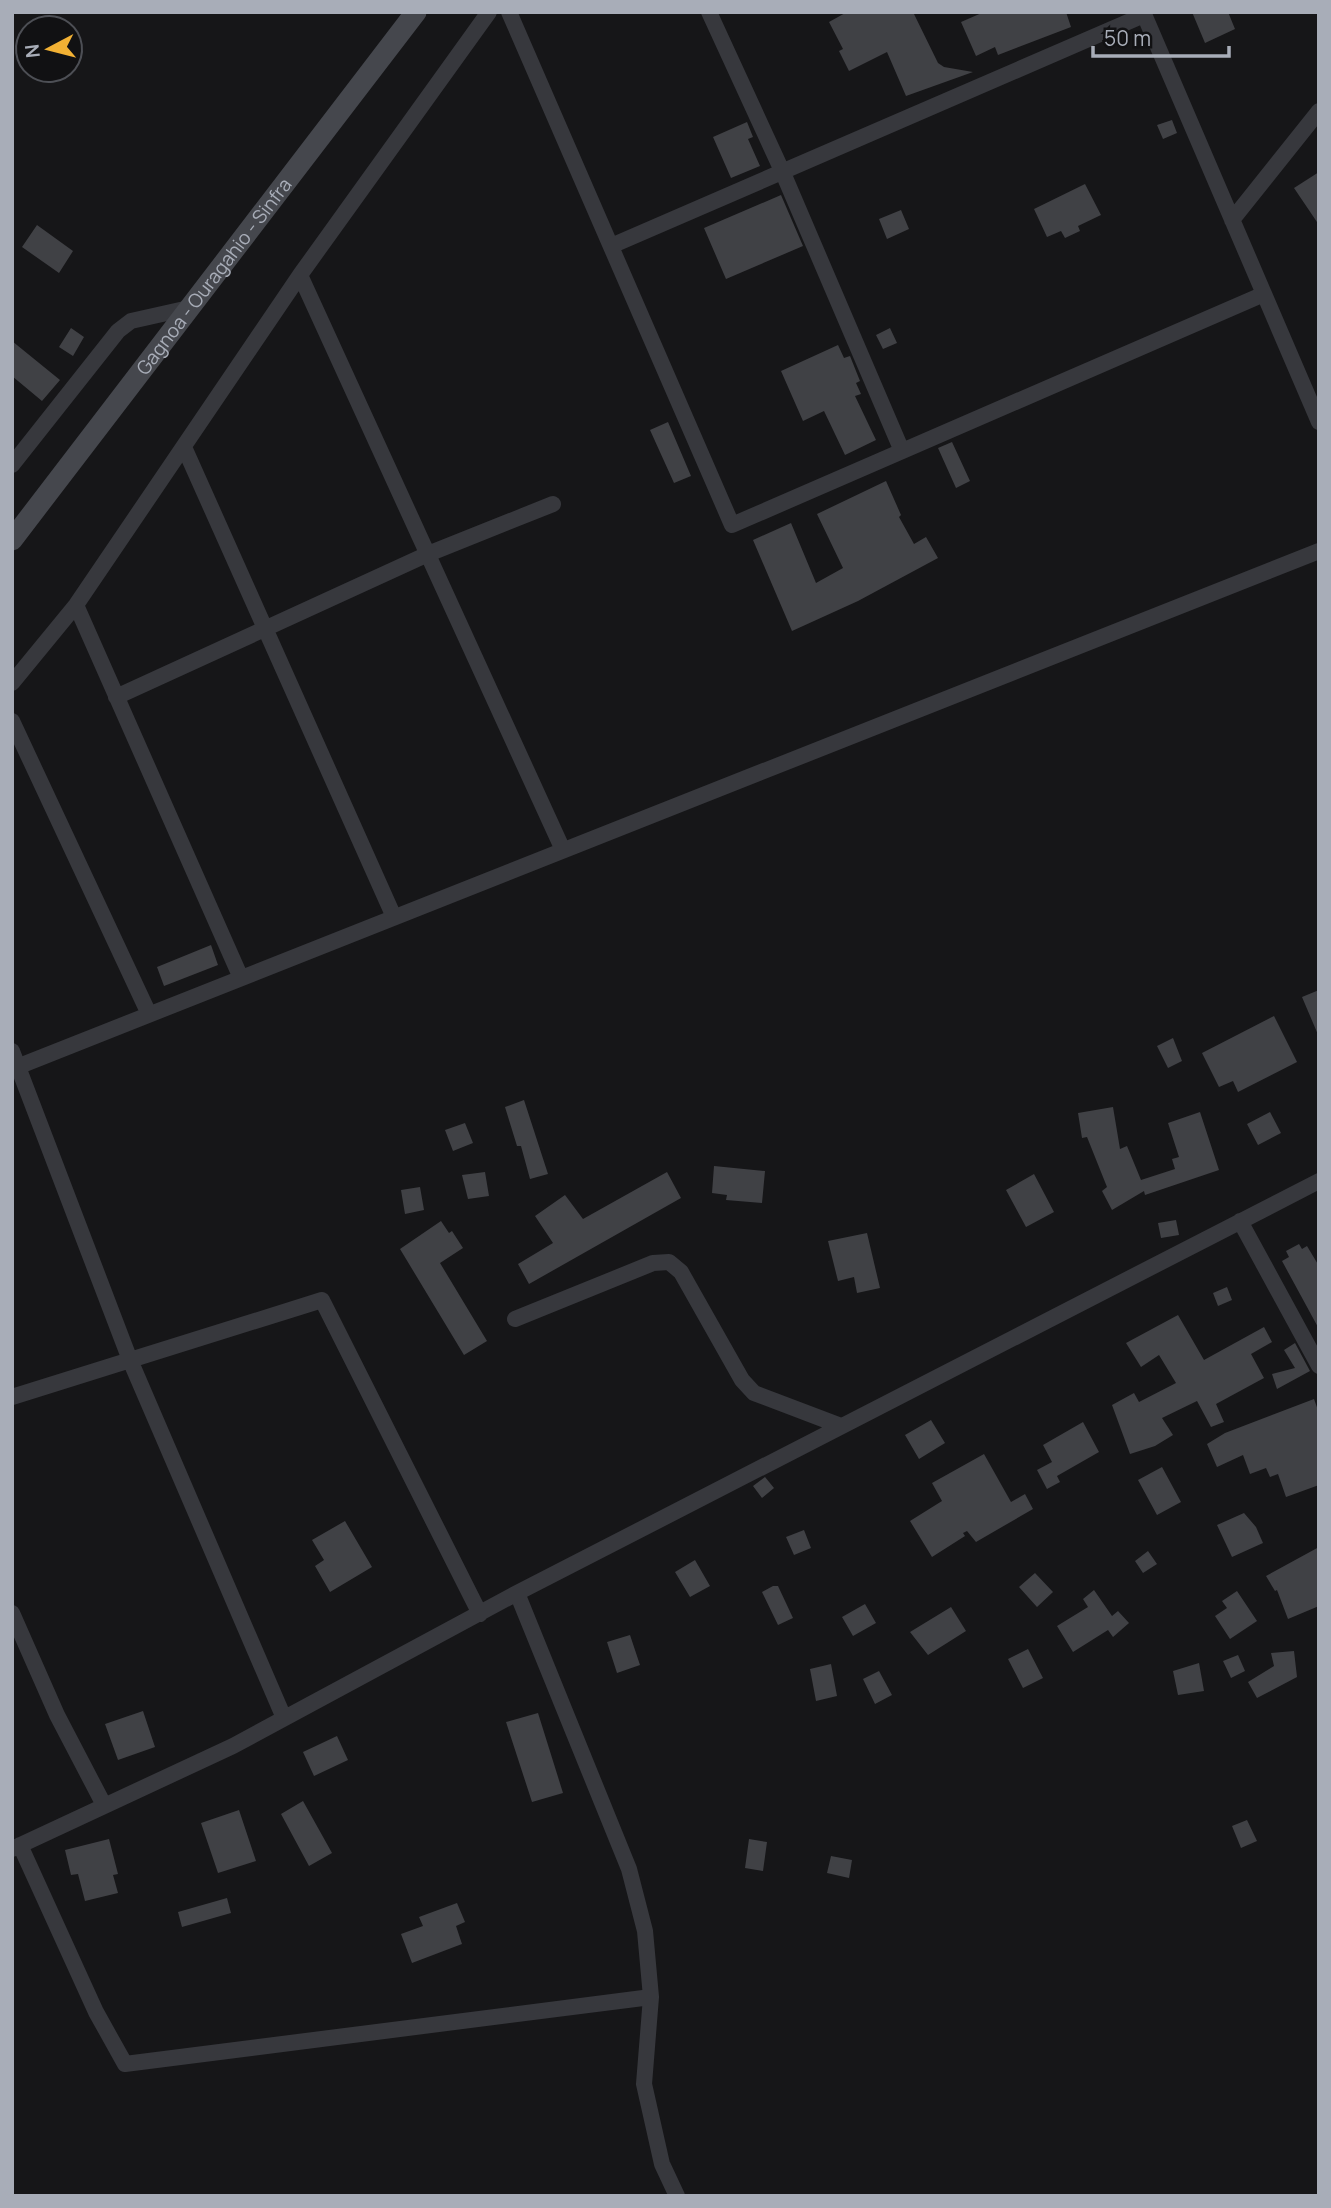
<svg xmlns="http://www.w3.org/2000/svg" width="1331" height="2208" font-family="Manrope,sans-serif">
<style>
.building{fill:#404145}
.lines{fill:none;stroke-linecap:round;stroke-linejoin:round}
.minor{stroke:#37383d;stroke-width:16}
.secondary{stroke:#45474d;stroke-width:21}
.labels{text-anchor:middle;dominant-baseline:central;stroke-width:6;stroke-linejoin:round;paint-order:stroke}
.street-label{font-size:19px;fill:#a8adb8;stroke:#111113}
</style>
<rect width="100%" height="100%" fill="#161618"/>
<path class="building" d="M 847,12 L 913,12 L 938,63 L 944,67 L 973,72 L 906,96 L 887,52 L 849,71 L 839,51 L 843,49 L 829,22 Z
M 984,12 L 1066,12 L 1071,27 L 998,55 L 995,47 L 976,56 L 961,22 Z
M 1192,12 L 1228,12 L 1235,29 L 1205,43 Z
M 1172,120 L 1177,133 L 1163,139 L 1157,125 Z
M 747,122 L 753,137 L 748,139 L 760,166 L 731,178 L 713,137 Z
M 1319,172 L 1319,225 L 1294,188 Z
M 1085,184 L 1101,215 L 1078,226 L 1080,231 L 1065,238 L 1061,231 L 1047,237 L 1034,209 Z
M 781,195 L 803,246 L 726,279 L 704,228 Z
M 901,210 L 909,229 L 887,239 L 879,219 Z
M 37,225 L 73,251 L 59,273 L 22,247 Z
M 71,328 L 84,337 L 73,356 L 59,347 Z
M 890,328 L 897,343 L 883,349 L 876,335 Z
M 12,341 L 60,380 L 42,401 L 12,376 Z
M 838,345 L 844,358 L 850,356 L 860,381 L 856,383 L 861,394 L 855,396 L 876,440 L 845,455 L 824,411 L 803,421 L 781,371 Z
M 668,422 L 691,476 L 674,483 L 650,430 Z
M 952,442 L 970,481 L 956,488 L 938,448 Z
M 886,481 L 901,515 L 899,517 L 914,544 L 926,537 L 938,558 L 858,601 L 792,631 L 753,540 L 791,523 L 816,583 L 843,568 L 817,514 Z
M 211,945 L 218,965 L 164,986 L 157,967 Z
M 1319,990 L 1319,1037 L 1302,997 Z
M 1274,1016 L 1297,1062 L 1238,1092 L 1233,1081 L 1219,1087 L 1202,1053 Z
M 1173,1038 L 1182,1061 L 1168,1068 L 1157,1046 Z
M 524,1100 L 548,1174 L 530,1179 L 521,1146 L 517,1146 L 505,1107 Z
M 1113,1107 L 1120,1149 L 1127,1146 L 1141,1180 L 1175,1169 L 1172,1159 L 1179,1157 L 1168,1123 L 1200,1112 L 1219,1170 L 1145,1195 L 1144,1191 L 1112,1210 L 1102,1191 L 1107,1187 L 1087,1137 L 1082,1138 L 1078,1113 Z
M 1270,1112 L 1281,1133 L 1258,1145 L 1247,1124 Z
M 465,1123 L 473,1143 L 453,1151 L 445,1130 Z
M 714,1166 L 765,1171 L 762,1203 L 726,1200 L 727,1195 L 712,1193 Z
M 485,1172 L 489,1196 L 468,1199 L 462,1175 Z
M 667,1172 L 681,1198 L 529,1284 L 518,1264 L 553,1243 L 535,1216 L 565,1195 L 583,1219 Z
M 1034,1174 L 1054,1212 L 1026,1227 L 1006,1190 Z
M 420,1187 L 424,1210 L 405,1214 L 401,1190 Z
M 1176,1220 L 1179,1235 L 1161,1238 L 1158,1223 Z
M 441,1221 L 449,1233 L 452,1231 L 463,1248 L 440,1263 L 487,1341 L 464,1355 L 400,1249 Z
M 867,1233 L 880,1288 L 857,1293 L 854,1277 L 838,1281 L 828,1241 Z
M 1299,1244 L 1302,1249 L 1307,1246 L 1319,1266 L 1319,1329 L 1282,1261 L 1289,1257 L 1286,1251 Z
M 1227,1287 L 1232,1300 L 1218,1306 L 1213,1293 Z
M 1178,1315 L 1204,1360 L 1264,1327 L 1272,1342 L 1251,1354 L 1264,1378 L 1216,1404 L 1224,1422 L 1211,1427 L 1197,1401 L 1162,1418 L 1173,1435 L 1155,1446 L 1130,1454 L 1112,1405 L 1134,1393 L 1139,1402 L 1176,1383 L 1159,1355 L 1141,1367 L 1126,1343 Z
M 1295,1343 L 1310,1371 L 1277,1389 L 1272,1374 L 1295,1368 L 1284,1350 Z
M 1314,1399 L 1319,1413 L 1319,1485 L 1286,1497 L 1278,1474 L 1270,1477 L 1266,1468 L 1250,1474 L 1243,1455 L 1217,1467 L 1207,1444 L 1225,1433 Z
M 931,1420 L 945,1443 L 919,1459 L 905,1435 Z
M 1083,1422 L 1099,1452 L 1057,1476 L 1060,1482 L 1047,1489 L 1037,1470 L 1052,1462 L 1043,1445 Z
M 984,1454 L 1011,1502 L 1025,1494 L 1033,1509 L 976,1542 L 967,1531 L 963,1533 L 965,1536 L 932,1557 L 910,1521 L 942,1501 L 932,1483 Z
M 1162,1467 L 1181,1502 L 1157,1515 L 1138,1480 Z
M 765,1477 L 774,1488 L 762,1498 L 753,1486 Z
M 1244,1513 L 1256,1527 L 1263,1543 L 1232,1557 L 1217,1525 Z
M 345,1521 L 372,1567 L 330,1592 L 315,1566 L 324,1560 L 312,1540 Z
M 804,1530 L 811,1548 L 794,1555 L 786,1537 Z
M 1319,1547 L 1319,1606 L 1288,1619 L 1277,1590 L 1275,1591 L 1266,1576 Z
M 1148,1551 L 1157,1564 L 1143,1573 L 1135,1561 Z
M 695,1560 L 710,1586 L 690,1597 L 675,1572 Z
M 1035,1573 L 1053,1592 L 1037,1607 L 1019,1587 Z
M 773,1586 L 778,1586 L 793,1618 L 778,1625 L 762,1592 Z
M 1094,1590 L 1112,1616 L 1118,1611 L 1129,1623 L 1113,1637 L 1108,1630 L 1073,1652 L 1057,1626 L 1088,1607 L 1083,1599 Z
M 1237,1591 L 1257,1621 L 1230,1639 L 1215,1616 L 1227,1608 L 1222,1601 Z
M 865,1604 L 876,1623 L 853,1636 L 842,1617 Z
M 951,1607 L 966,1631 L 928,1655 L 910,1632 Z
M 630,1635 L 640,1665 L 617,1673 L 607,1642 Z
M 1028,1649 L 1043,1678 L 1023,1688 L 1008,1659 Z
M 1294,1651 L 1297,1677 L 1257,1698 L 1248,1682 L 1274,1666 L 1271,1653 Z
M 1238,1655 L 1245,1671 L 1231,1678 L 1223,1661 Z
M 1199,1663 L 1204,1691 L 1178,1695 L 1173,1671 Z
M 831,1664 L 837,1696 L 816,1701 L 810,1669 Z
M 879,1671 L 892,1695 L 875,1704 L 863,1679 Z
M 143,1711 L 155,1747 L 118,1760 L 105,1724 Z
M 538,1713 L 563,1793 L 532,1802 L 506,1722 Z
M 337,1736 L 348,1760 L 314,1776 L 303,1752 Z
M 303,1801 L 332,1853 L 309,1866 L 281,1814 Z
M 239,1810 L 256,1861 L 218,1873 L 201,1823 Z
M 1247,1820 L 1257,1841 L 1241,1848 L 1232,1826 Z
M 109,1839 L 118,1874 L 113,1875 L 118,1893 L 85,1901 L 78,1874 L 71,1875 L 65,1850 Z
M 749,1839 L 767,1842 L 763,1871 L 745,1868 Z
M 831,1856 L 852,1860 L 849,1878 L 827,1873 Z
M 227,1898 L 231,1913 L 182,1927 L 178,1912 Z
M 457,1903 L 465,1922 L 456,1926 L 462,1944 L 412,1963 L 401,1934 L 423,1926 L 419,1917 Z"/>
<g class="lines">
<path class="minor" d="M 509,12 L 732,525 L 1264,294
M 709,12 L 783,173 L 902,451
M 1143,12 L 1319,422
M 1232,220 L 1319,111
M 611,246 L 1144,15
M 300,275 L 563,850
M 184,447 L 394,917
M 12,465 L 118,331 L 131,321 L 189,308
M 76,605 L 241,978
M 12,683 L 76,605 L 300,275 L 489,12
M 116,697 L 428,554 L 553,504
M 12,721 L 149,1014
M 12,1051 L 130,1360 L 284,1718
M 12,1069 L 1319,551
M 1240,1221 L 1319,1366
M 515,1319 L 653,1263 L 669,1262 L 681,1272 L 742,1380 L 754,1393 L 841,1426
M 12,1397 L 322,1300 L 480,1614
M 517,1593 L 629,1869 L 645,1931 L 651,1997 L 644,2084 L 662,2164 L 677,2196
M 12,1613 L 57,1715 L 104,1805
M 20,1845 L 96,2012 L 125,2064 L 651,1997
M 12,1849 L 233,1746 L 517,1593 L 1319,1181"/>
<path class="secondary" id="s1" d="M 12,540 L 416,12"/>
</g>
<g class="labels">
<g class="street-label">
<text stroke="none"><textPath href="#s1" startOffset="332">Gagnoa - Ouragahio - Sinfra</textPath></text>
</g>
</g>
<rect width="1331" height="2208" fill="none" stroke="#a8adb8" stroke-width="28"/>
<g transform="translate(49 49) rotate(263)"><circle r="33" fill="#111113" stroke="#4d4f55" stroke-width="2"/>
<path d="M0-5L12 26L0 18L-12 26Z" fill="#f2b134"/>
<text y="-10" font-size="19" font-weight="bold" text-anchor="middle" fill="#a8adb8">N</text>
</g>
<path d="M1093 46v10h136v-10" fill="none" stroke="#a8adb8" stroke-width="3.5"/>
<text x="1104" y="46" font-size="21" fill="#a8adb8" stroke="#111113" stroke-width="5" paint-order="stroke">50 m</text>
</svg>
